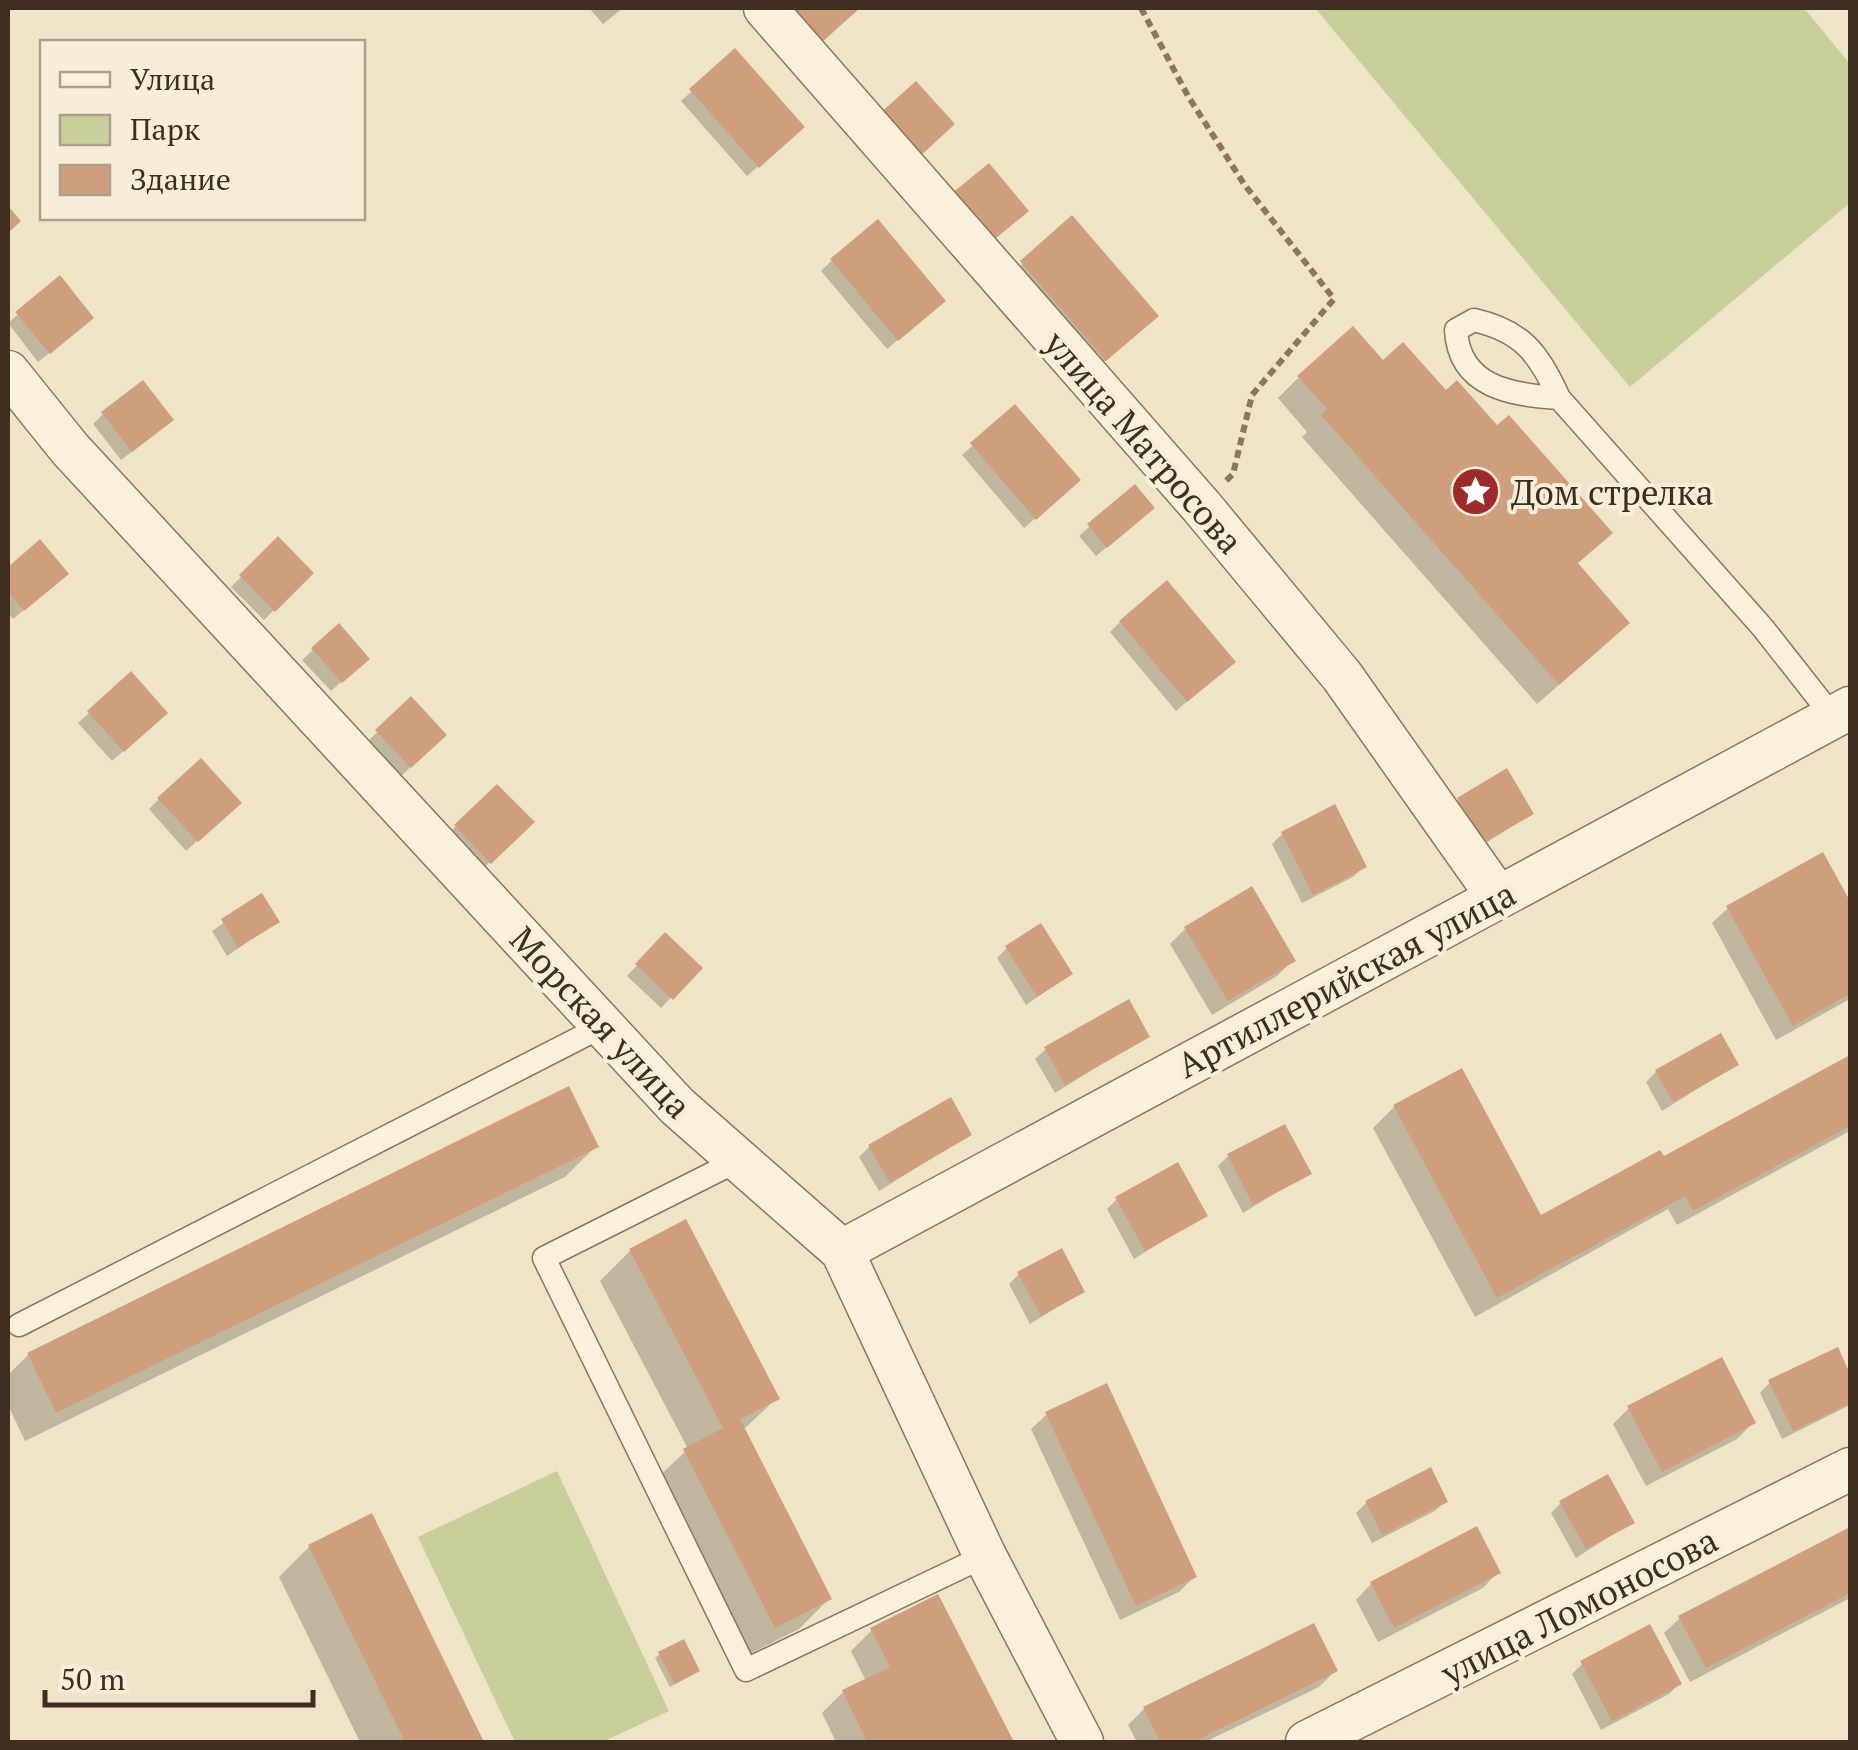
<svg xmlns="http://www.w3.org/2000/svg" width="1858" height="1750" font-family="'PT Serif',serif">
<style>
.green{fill:#c9cf9b}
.shadow{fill:#0003}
.building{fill:#cf9f7d}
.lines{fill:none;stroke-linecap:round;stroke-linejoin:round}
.lane-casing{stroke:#8d765c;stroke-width:25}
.street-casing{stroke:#8d765c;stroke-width:45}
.path{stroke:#8d765c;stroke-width:6;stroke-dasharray:8 5;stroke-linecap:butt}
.lane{stroke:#faf1dc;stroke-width:22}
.street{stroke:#faf1dc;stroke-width:42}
.labels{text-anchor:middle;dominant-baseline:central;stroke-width:8;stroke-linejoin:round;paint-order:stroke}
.street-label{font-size:35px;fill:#3d2e20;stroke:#f7eed8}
.poi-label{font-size:35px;fill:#3d2e20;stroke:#f7eed8;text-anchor:start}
</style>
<rect width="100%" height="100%" fill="#f0e4c8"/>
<path class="green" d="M 1315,8 L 1804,8 L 1850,64 L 1850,203 L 1630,387 Z
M 557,1471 L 669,1711 L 602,1742 L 515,1742 L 418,1537 Z"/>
<path class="shadow" d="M 589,8 L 623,8 L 603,24 Z
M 735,52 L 791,137 L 747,176 L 681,101 Z
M 1072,219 L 1140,331 L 1089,375 L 1006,279 Z
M 831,261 L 932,311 L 887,349 L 821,271 Z
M 60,279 L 81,328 L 38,362 L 8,323 Z
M 1298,378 L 1576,564 L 1606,644 L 1537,704 L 1302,437 L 1307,432 L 1278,398 Z
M 1015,408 L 1068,490 L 1024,528 L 962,455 Z
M 103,414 L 160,430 L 121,460 L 93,424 Z
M 1134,487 L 1142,518 L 1096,556 L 1079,536 Z
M 278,540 L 311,573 L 264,620 L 231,587 Z
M 40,543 L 56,584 L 13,619 L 8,613 L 8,570 Z
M 1120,622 L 1222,671 L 1176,711 L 1110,632 Z
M 339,626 L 357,668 L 331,691 L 302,660 Z
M 131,675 L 155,723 L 112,761 L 78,723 Z
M 411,700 L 444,735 L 400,777 L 367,742 Z
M 497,787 L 531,822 L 480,872 L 445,837 Z
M 159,799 L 228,813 L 186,851 L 149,809 Z
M 1458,800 L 1531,814 L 1472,852 L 1448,810 Z
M 1282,834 L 1364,866 L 1353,877 L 1302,903 L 1272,844 Z
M 1822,855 L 1850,906 L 1850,999 L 1776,1040 L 1712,923 L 1728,908 Z
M 261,897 L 276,922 L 227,956 L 212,931 Z
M 1185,929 L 1293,960 L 1277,976 L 1212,1015 L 1170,944 Z
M 665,936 L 699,968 L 661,1008 L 627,976 Z
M 1007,948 L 1070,974 L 1026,1005 L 997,958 Z
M 1147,1036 L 1055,1093 L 1035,1059 L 1046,1049 Z
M 1850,1058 L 1850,1131 L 1677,1225 L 1668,1209 L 1475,1317 L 1373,1128 L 1394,1107 L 1460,1071 L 1540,1218 L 1663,1160 Z
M 1736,1065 L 1662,1111 L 1646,1082 L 1656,1072 Z
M 969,1135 L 879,1191 L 859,1157 L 869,1147 Z
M 596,1146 L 565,1177 L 25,1441 L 8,1405 L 8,1375 L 28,1355 Z
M 1228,1156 L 1308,1173 L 1243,1213 L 1218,1166 Z
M 1117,1199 L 1205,1215 L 1134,1259 L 1107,1209 Z
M 630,1251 L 777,1398 L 743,1430 L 829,1599 L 799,1629 L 744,1657 L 654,1481 L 688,1449 L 600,1281 Z
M 1019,1274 L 1082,1292 L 1030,1324 L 1009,1284 Z
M 1836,1350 L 1850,1379 L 1850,1405 L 1782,1439 L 1760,1393 L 1770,1382 Z
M 1629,1408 L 1753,1423 L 1737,1439 L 1646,1486 L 1613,1424 Z
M 1047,1414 L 1194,1577 L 1179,1592 L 1120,1620 L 1031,1429 Z
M 1445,1501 L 1435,1511 L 1372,1543 L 1356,1513 L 1366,1503 Z
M 1561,1503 L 1632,1522 L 1576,1558 L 1551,1513 Z
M 371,1517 L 482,1742 L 360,1742 L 279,1577 L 309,1547 Z
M 1850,1529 L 1850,1598 L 1690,1682 L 1664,1633 L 1680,1618 Z
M 1498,1572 L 1483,1588 L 1378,1642 L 1356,1600 L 1371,1584 Z
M 937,1597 L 1011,1742 L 836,1742 L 822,1713 L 843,1692 L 866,1681 L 851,1651 L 872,1630 Z
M 660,1654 L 693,1674 L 670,1687 L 655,1658 Z
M 1582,1664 L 1679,1684 L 1669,1694 L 1601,1730 L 1572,1674 Z
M 1335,1671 L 1319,1687 L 1205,1742 L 1137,1742 L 1128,1725 L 1144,1709 Z"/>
<path class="building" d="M 788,8 L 860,8 L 821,43 Z
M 735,48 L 805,127 L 759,168 L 689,89 Z
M 916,81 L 955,124 L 918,158 L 878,115 Z
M 989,163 L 1029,211 L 990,243 L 950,195 Z
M 8,206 L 21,221 L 8,233 Z
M 1072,215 L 1159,316 L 1106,361 L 1020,261 Z
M 878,219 L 946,301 L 898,341 L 830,259 Z
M 60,275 L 94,318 L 50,354 L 15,312 Z
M 1353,326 L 1383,360 L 1403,342 L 1446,390 L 1457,380 L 1497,425 L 1509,415 L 1613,533 L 1578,563 L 1630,623 L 1559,685 L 1321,415 L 1327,409 L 1297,376 Z
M 143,380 L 174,420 L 132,452 L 101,412 Z
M 1015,404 L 1081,480 L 1036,520 L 970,443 Z
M 1135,484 L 1155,508 L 1107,548 L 1087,524 Z
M 278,536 L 314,573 L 275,612 L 239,575 Z
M 40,539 L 69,574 L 24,611 L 8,591 L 8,567 Z
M 1167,580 L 1236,662 L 1187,702 L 1119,621 Z
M 339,623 L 370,659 L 342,683 L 311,648 Z
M 131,671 L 168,713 L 124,752 L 87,711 Z
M 411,696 L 447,735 L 411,768 L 375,730 Z
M 201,758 L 242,803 L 198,842 L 157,798 Z
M 1507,768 L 1534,814 L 1483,843 L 1457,798 Z
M 497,784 L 535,822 L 491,864 L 454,825 Z
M 1335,804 L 1367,867 L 1313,895 L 1281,832 Z
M 1823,852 L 1850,901 L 1850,994 L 1793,1026 L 1726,906 Z
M 1252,886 L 1296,961 L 1228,1001 L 1184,927 Z
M 262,893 L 280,922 L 238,948 L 221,919 Z
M 1041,923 L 1073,974 L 1037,997 L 1005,946 Z
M 665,932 L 703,968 L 673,1000 L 635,964 Z
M 1129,999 L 1150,1037 L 1065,1085 L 1044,1047 Z
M 1721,1033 L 1739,1065 L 1673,1102 L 1655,1070 Z
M 1850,1055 L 1850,1126 L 1693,1211 L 1685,1196 L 1497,1298 L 1393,1105 L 1462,1068 L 1541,1215 L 1660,1150 L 1664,1156 Z
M 569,1086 L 599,1147 L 56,1413 L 27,1353 Z
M 951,1097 L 972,1135 L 890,1183 L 868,1145 Z
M 1285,1124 L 1312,1174 L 1253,1205 L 1227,1154 Z
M 1178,1162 L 1208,1216 L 1145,1251 L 1115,1197 Z
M 686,1219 L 780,1399 L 740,1419 L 832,1599 L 775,1628 L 683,1449 L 723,1428 L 629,1249 Z
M 1062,1248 L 1085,1292 L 1041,1316 L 1017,1272 Z
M 1838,1347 L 1850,1374 L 1850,1403 L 1793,1431 L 1768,1380 Z
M 1722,1357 L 1756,1423 L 1662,1472 L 1627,1406 Z
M 1107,1383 L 1197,1577 L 1136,1606 L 1045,1412 Z
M 1431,1467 L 1448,1502 L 1382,1535 L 1365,1501 Z
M 1608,1474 L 1635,1523 L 1586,1549 L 1559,1501 Z
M 372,1513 L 484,1742 L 405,1742 L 308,1545 Z
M 1477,1526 L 1501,1573 L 1394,1628 L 1370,1582 Z
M 1850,1527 L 1850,1593 L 1706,1668 L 1678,1616 Z
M 938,1594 L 1014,1742 L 867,1742 L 842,1690 L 890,1667 L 870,1628 Z
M 1314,1623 L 1338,1671 L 1193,1742 L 1160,1742 L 1143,1707 Z
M 1650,1624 L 1682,1684 L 1612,1721 L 1580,1661 Z
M 684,1639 L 700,1671 L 675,1684 L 658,1652 Z"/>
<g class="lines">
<defs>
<path id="lane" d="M 1559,398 C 1539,353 1522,331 1474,320 L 1456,330 C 1459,388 1513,395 1559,398 L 1763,628 L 1833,717
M 735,1162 L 544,1258 L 746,1670 L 985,1556
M 19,1325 L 603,1026"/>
<path id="street" d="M 765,8 L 1201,506 L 1342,676 L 1498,897
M 8,372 L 70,449 L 677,1106 L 842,1251 L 985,1556 L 1082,1742
M 842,1251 L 1850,708
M 1307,1742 L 1850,1469"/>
</defs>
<use href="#lane" class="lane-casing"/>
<use href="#street" class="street-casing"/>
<path class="path" d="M 1141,8 L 1188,96 L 1244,184 L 1334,299 L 1252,395 L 1233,474 L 1225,482"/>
<use href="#lane" class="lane"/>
<use href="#street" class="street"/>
</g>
<defs>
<symbol id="sight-disc" viewBox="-11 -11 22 22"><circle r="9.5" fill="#9e2a2b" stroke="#f7eed8"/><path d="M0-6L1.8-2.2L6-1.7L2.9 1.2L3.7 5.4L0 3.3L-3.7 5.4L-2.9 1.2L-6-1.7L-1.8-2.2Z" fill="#fff"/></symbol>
</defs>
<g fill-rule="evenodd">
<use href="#sight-disc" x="1448" y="464" width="55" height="55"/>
</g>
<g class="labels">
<g class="street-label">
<text transform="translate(1144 442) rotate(49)">улица Матросова</text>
<text transform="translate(1346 979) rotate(-28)">Артиллерийская улица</text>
<text transform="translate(601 1022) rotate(47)">Морская улица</text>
<text transform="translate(1579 1606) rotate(-27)">улица Ломоносова</text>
</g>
<g class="poi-label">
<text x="1511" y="492">Дом стрелка</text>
</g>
</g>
<rect width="1858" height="1750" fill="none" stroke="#3d2e20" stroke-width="20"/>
<rect x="40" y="40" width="325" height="180" fill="#f7eed8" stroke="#ada18e" stroke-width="2.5"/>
<rect x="60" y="72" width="50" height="15" fill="#faf1dc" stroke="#ada18e" stroke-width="2.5"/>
<text x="130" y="90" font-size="30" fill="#3d2e20">Улица</text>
<rect x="60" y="115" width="50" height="30" fill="#c9cf9b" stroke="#ada18e" stroke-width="2.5"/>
<text x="130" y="140" font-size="30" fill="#3d2e20">Парк</text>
<rect x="60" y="165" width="50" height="30" fill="#cf9f7d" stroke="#ada18e" stroke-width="2.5"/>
<text x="130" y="190" font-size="30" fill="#3d2e20">Здание</text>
<path d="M45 1690v15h268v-15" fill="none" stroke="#3d2e20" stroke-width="5"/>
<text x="60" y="1690" font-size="30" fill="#3d2e20" stroke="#f7eed8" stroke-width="8" paint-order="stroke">50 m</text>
</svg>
